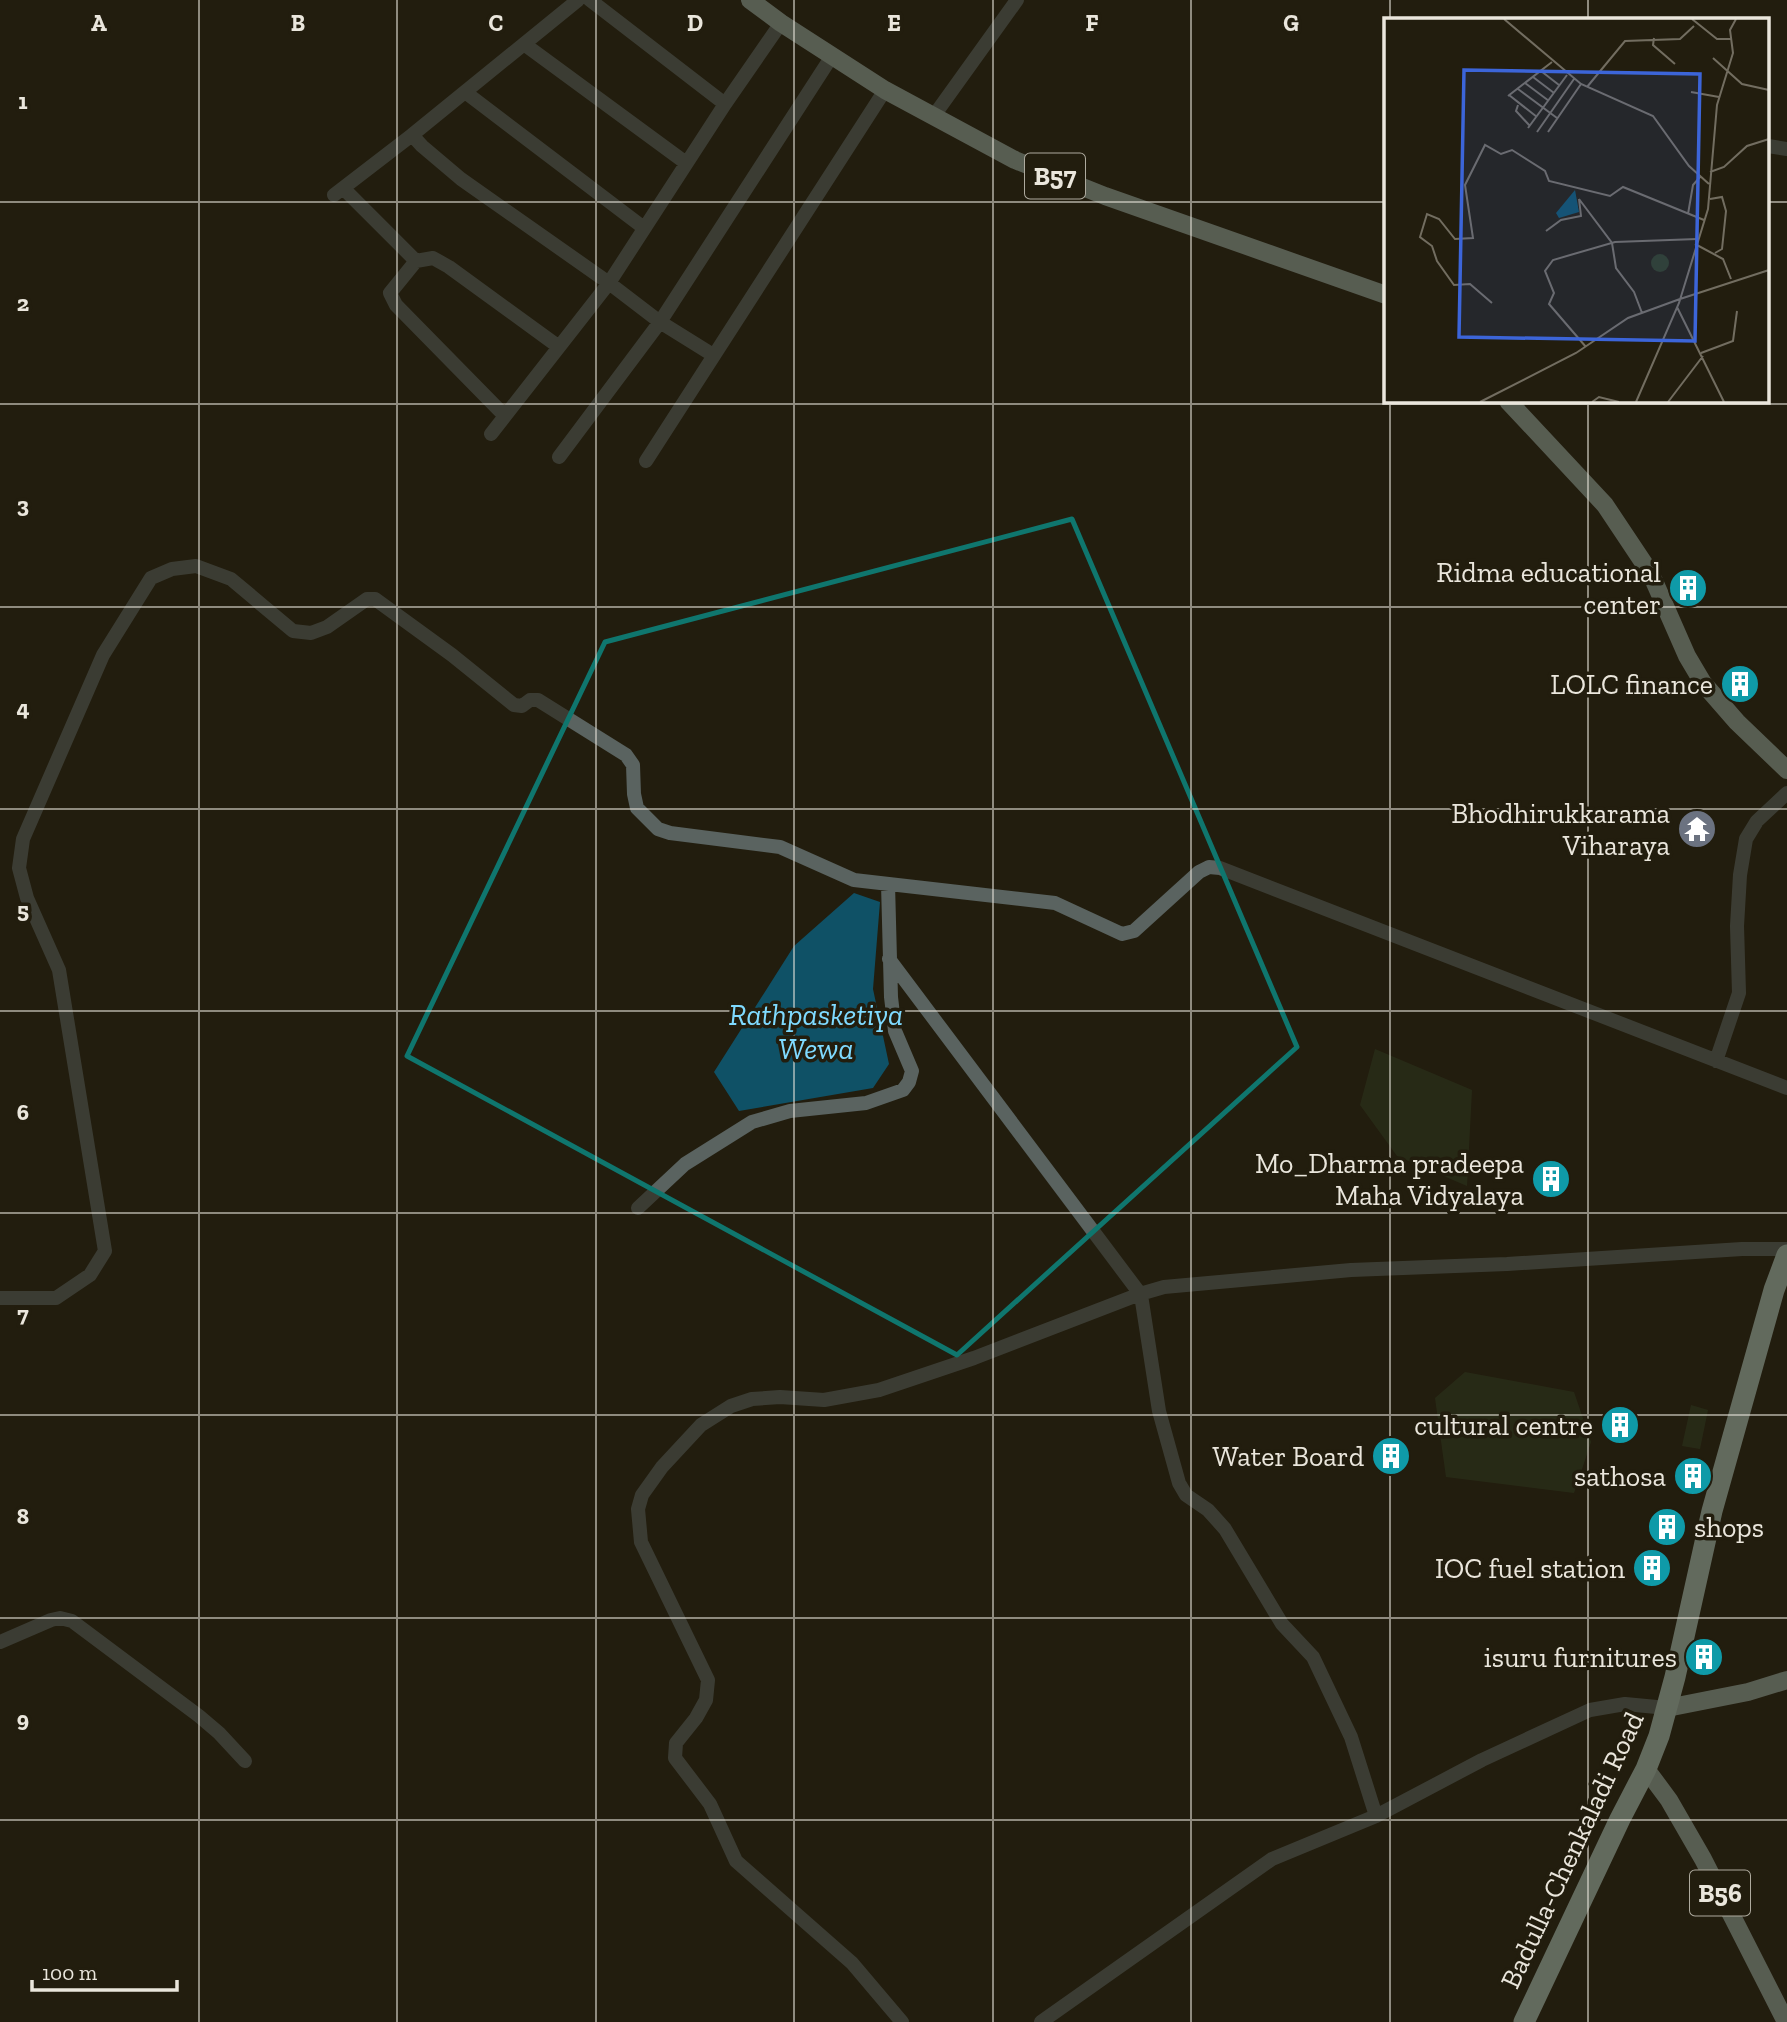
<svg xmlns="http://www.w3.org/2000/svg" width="1787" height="2022" font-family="'Zilla Slab',serif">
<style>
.green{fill:#2e3b20}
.water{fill:#0f5166}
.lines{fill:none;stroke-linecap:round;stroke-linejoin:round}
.minor{stroke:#5a6360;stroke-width:14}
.major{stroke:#98aaa3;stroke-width:18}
.highway{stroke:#b0c7bd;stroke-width:21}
.marked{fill:none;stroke:#0f766e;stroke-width:5;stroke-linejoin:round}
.grid{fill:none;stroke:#eae6dc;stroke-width:2;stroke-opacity:0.55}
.labels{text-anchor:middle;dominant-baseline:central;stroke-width:7;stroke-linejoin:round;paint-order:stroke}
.shield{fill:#221d0e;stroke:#aeaa9e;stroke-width:2}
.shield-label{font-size:26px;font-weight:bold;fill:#eae6dc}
.poi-label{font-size:28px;fill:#eae6dc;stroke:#221d0e;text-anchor:end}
.street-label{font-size:28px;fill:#eae6dc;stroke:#221d0e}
.water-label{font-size:30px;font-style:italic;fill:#7fdaff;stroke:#221d0e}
.inset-road{fill:none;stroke:#726d60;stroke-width:2}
.view{fill:#3c65d9;fill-opacity:0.15;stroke:#3c65d9;stroke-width:3.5}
.inset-edge{fill:none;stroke:#eae6dc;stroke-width:3.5}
.grid-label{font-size:23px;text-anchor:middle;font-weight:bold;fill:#eae6dc;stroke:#221d0e;stroke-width:7;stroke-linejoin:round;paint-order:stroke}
</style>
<rect width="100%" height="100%" fill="#221d0e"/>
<path class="green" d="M 1375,1049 L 1472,1090 L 1467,1186 L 1397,1156 L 1360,1105 Z
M 1465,1372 L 1574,1392 L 1591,1442 L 1574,1493 L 1446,1477 L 1435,1398 Z
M 1691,1405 L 1708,1410 L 1700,1449 L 1682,1446 Z"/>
<path class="water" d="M 854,893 L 880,902 L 873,989 L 889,1064 L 873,1088 L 739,1111 L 714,1072 L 794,946 Z"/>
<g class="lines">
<path class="minor" d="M 590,0 L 725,104
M 524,44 L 686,163
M 465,92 L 644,228
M 933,117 L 1017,0
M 412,135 L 422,146 L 461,179 L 609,283 L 660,322 L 713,355
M 1768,146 L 1787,149
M 343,188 L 416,261
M 334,195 L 412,135 L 578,0
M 505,416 L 396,305 L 390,293 L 416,261 L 433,258 L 449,267 L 559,347
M 491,434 L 609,283 L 725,104 L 781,23
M 559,457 L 660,322 L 832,56
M 646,461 L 885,90
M 889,959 L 1141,1295 L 1159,1411 L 1179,1483 L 1186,1495 L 1208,1510 L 1225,1529 L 1282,1624 L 1313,1657 L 1351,1737 L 1376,1816
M 1716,1061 L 1739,993 L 1737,926 L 1740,875 L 1746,839 L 1757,821 L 1787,793
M 638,1208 L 685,1164 L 752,1122 L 790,1111 L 866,1103 L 903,1090 L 909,1082 L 912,1071 L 895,1031 L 891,997 L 888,884
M 0,1298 L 56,1298 L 90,1275 L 105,1251 L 59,970 L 27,898 L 19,868 L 23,839 L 103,655 L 151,578 L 172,569 L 196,566 L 231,579 L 293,631 L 311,633 L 327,627 L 367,599 L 375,599 L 452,655 L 514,705 L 522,706 L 530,700 L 538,700 L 626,755 L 633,765 L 634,794 L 637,808 L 658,829 L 670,833 L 780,847 L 854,880 L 1055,903 L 1122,934 L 1134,931 L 1199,872 L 1209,867 L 1220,868 L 1787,1088
M 0,1642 L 51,1620 L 60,1618 L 72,1621 L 199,1716 L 219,1733 L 245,1761
M 902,2022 L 852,1963 L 736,1861 L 710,1804 L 675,1758 L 676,1743 L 696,1718 L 706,1700 L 708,1680 L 641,1542 L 638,1509 L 642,1495 L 662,1467 L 701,1425 L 731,1406 L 752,1399 L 780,1397 L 824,1400 L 879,1390 L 974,1358 L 1140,1294 L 1164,1287 L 1351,1270 L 1507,1264 L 1742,1249 L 1787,1249
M 1041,2022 L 1272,1859 L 1376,1816 L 1482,1760 L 1590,1710 L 1625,1704 L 1667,1708"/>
<path class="major" d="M 750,0 L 781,23 L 885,90 L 1015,160 L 1105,196 L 1386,295
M 1508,401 L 1605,505 L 1651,574 L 1687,656 L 1703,683 L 1737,722 L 1787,770
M 1667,1708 L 1748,1692 L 1787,1680
M 1646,1769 L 1669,1800 L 1703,1859 L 1786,2022"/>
<path class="highway" d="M 1524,2022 L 1620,1819 L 1646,1769 L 1659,1736 L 1675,1677 L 1712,1511 L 1774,1290 L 1787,1255"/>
</g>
<path d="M0 0H1787V2022H0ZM 1072,519 L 1297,1047 L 957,1355 L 407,1056 L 605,642 Z" fill="#221d0e" fill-opacity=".55" fill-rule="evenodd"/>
<path class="marked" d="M 1072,519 L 1297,1047 L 957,1355 L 407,1056 L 605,642 Z"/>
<path class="grid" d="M 199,0 L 199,2022M 397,0 L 397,2022M 596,0 L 596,2022M 794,0 L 794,2022M 993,0 L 993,2022M 1191,0 L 1191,2022M 1390,0 L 1390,19M 1588,0 L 1588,19M 0,202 L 1386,202M 1768,202 L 1787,202M 1390,401 L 1390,2022M 1588,401 L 1588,2022M 0,404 L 1787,404M 0,607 L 1787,607M 0,809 L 1787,809M 0,1011 L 1787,1011M 0,1213 L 1787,1213M 0,1415 L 1787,1415M 0,1618 L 1787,1618M 0,1820 L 1787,1820"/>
<defs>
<symbol id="building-disc" viewBox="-11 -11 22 22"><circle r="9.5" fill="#0f9aa8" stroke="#221d0e"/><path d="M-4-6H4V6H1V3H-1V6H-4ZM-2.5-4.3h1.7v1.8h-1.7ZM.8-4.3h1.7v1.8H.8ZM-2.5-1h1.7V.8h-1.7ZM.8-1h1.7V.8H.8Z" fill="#fff"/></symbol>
<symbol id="temple-disc" viewBox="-11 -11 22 22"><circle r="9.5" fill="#6b7280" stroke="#221d0e"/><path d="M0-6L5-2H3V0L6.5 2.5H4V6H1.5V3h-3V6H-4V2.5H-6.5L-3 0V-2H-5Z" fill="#fff"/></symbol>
</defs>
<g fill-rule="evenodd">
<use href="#building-disc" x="1666" y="566" width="44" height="44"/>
<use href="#building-disc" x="1718" y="662" width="44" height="44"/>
<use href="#temple-disc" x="1675" y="807" width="44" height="44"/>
<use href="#building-disc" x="1529" y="1157" width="44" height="44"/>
<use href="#building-disc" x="1598" y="1403" width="44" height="44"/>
<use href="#building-disc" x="1369" y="1434" width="44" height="44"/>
<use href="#building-disc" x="1671" y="1454" width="44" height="44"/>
<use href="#building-disc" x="1645" y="1505" width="44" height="44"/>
<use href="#building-disc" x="1630" y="1546" width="44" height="44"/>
<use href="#building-disc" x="1682" y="1635" width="44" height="44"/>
</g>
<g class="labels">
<g class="shield">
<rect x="1025" y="153.5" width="60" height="45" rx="5"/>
<rect x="1690" y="1870.5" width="60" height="45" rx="5"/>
</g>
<g class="shield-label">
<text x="1055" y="176">B57</text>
<text x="1720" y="1893">B56</text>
</g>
<g class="poi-label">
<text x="1661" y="572">Ridma educational<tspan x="1661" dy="32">center</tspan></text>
<text x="1713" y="684">LOLC finance</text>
<text x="1670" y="813">Bhodhirukkarama<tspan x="1670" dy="32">Viharaya</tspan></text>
<text x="1524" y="1163">Mo_Dharma pradeepa<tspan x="1524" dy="32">Maha Vidyalaya</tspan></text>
<text x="1593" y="1425">cultural centre</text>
<text x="1364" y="1456">Water Board</text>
<text x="1666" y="1476">sathosa</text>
<text x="1694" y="1527" text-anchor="start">shops</text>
<text x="1625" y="1568">IOC fuel station</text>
<text x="1677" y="1657">isuru furnitures</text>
</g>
<g class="street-label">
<text transform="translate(1572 1850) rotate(-65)">Badulla-Chenkaladi Road</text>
</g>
<g class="water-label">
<text x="816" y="1015">Rathpasketiya<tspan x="816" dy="34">Wewa</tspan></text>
</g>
</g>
<g transform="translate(1384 18)">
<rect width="385" height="385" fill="#221d0e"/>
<path d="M267 245a9 9 0 1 1 18 0a9 9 0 1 1-18 0Z" fill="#2e3b20"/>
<path d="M 191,172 L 195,194 L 175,200 L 172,195 Z" fill="#0f5166"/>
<path class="inset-road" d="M 120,1 L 197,66 L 269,98 L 305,148 L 325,166M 308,1 L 333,21 L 347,21M 270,20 L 269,27 L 291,46M 329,40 L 358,66 L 385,72M 157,53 L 175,67M 149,59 L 170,75M 141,65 L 165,83M 203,69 L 241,23 L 296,21 L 310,8M 134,71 L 173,100M 307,74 L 335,79M 125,77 L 153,99M 124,78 L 168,44M 134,87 L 132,93 L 146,108M 144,110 L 183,57M 153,114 L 190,61M 164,114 L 197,66M 326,154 L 340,149 L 363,128 L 385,121M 195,181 L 228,225 L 232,250 L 250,274 L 258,295M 326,181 L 338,179 L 342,193 L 338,231 L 331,235M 304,196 L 309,167 L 316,159M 162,213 L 177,202 L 197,198 L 195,181M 311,226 L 339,241 L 347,261M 296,281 L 385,252M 108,285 L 86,266 L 70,267 L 53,243 L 48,228 L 36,219 L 43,196 L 55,201 L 71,221 L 89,220 L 81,167 L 101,127 L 117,136 L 128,132 L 161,153 L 165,163 L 226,178 L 239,169 L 320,202M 293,289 L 340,384M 202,329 L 165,286 L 170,275 L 161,253 L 169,242 L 231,224 L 313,221M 317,335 L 349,323 L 353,293M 96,384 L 192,335 L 244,300 L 296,281M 208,384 L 215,379 L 235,384M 252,384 L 295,285 L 324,191 L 333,87 L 349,35 L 346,12 L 352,1M 284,384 L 319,338"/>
<path class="view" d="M 80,52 L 316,56 L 311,323 L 75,319 Z"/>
<rect width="385" height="385" class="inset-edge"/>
</g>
<g class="grid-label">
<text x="99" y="31">A</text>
<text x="298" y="31">B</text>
<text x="496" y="31">C</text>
<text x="695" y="31">D</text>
<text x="894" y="31">E</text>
<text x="1092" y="31">F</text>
<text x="1291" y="31">G</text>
<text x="23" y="109">1</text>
<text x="23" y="311">2</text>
<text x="23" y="513">3</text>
<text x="23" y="716">4</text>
<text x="23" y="918">5</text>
<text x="23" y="1120">6</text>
<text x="23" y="1322">7</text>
<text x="23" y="1524">8</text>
<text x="23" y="1727">9</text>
</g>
<path d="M32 1980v10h145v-10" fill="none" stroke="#eae6dc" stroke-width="3.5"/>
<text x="42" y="1980" font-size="21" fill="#eae6dc" stroke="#221d0e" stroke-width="5" paint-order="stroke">100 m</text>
</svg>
